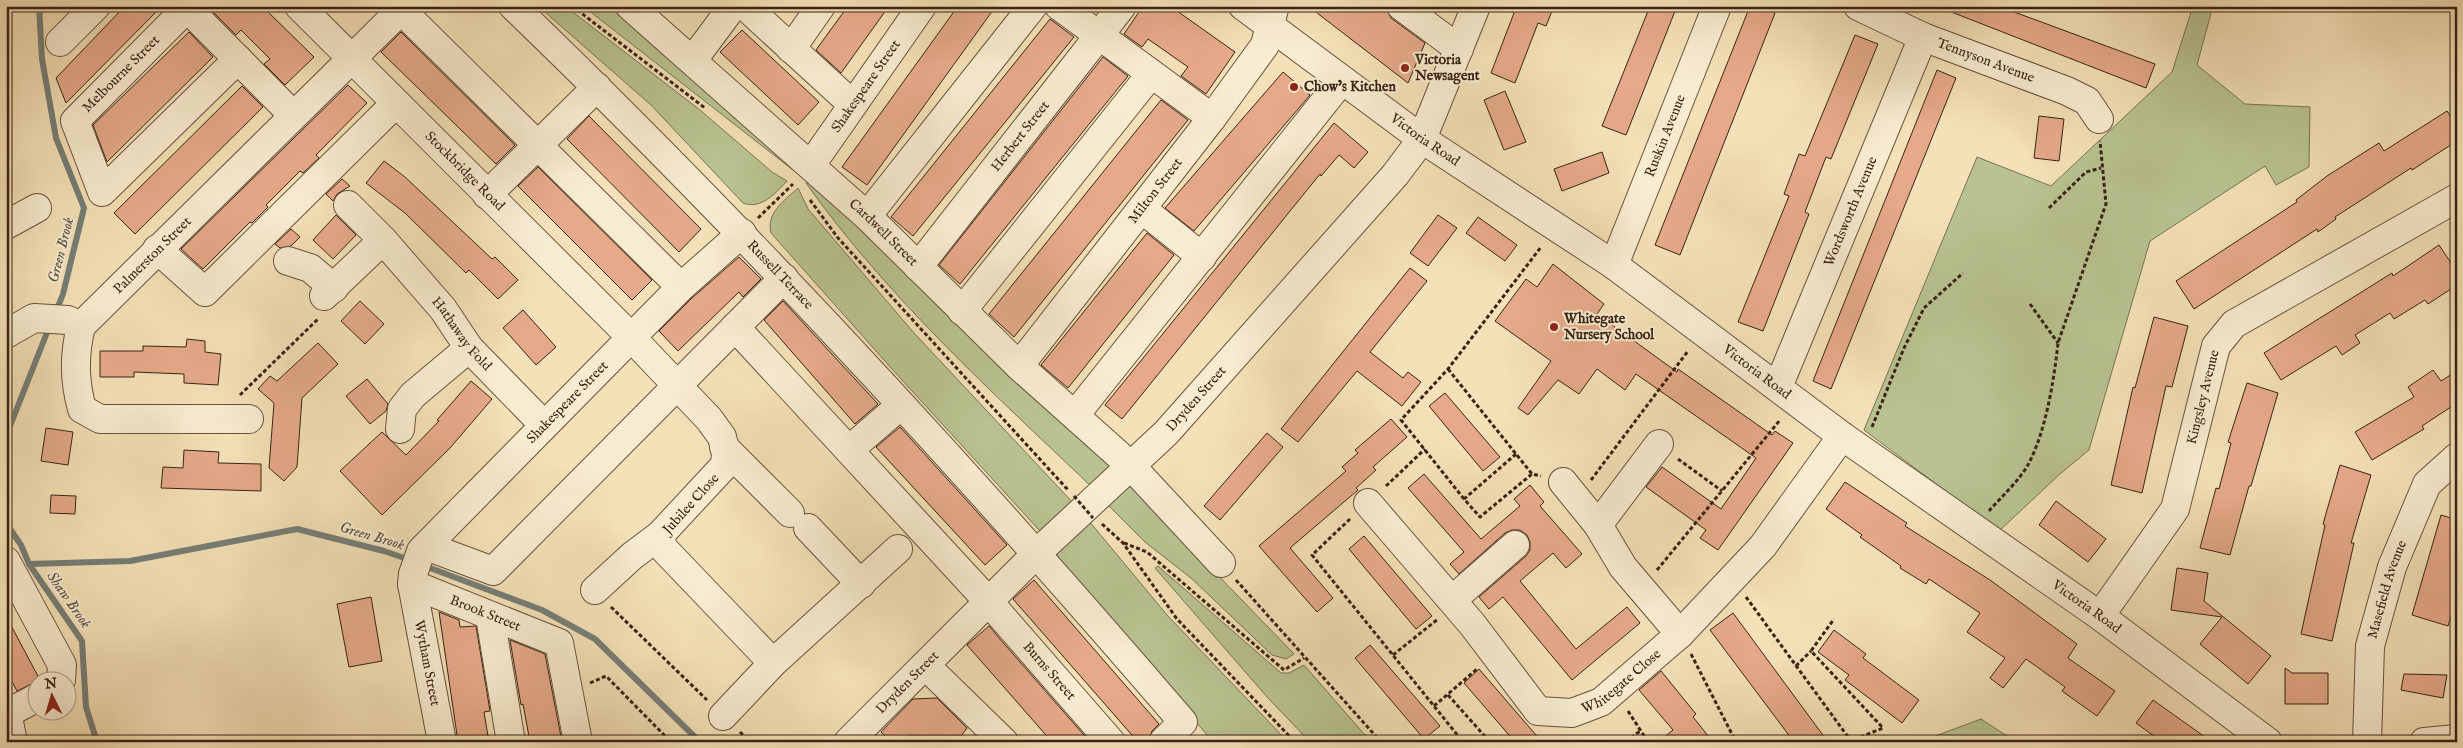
<svg xmlns="http://www.w3.org/2000/svg" width="2463" height="748" font-family="'IM FELL English',serif">
<style>
.green{fill:#b8c391;stroke:#787353}
.lines{fill:none;stroke-linecap:round;stroke-linejoin:round}
.stream{stroke:#767e77;stroke-width:6}
.building{fill:#e6aa8a;stroke:#392315}
.minor-casing{stroke:#68523e;stroke-width:30}
.path{stroke:#392315;stroke-width:3;stroke-dasharray:4 2.5;stroke-linecap:butt}
.minor{stroke:#f8ecd0;stroke-width:28}
.path-bridge{stroke:#392315;stroke-width:3;stroke-dasharray:4 2.5;stroke-linecap:butt}
.poi-dot{fill:#8f2418;stroke:#f8ecd0;stroke-width:2}
.labels{text-anchor:middle;dominant-baseline:central;stroke-width:4;stroke-linejoin:round;paint-order:stroke}
.poi-label{font-size:14px;font-weight:bold;fill:#392315;stroke:#f8ecd0;text-anchor:start}
.street-label{font-size:14px;fill:#392315;stroke:#f8ecd0}
.water-label{font-size:15px;font-style:italic;fill:#585146;stroke:#f8ecd0}
</style>
<rect width="100%" height="100%" fill="#f4e1b7"/>
<filter id="stains"><feTurbulence type="fractalNoise" baseFrequency=".004" numOctaves="4"/><feColorMatrix values="0 0 0 0 .2 0 0 0 0 .09 0 0 0 0 .02 0 0 0 .5 -.17"/></filter>
<radialGradient id="worn" r=".72"><stop offset=".6" stop-color="#630" stop-opacity="0"/><stop offset="1" stop-color="#630" stop-opacity=".3"/></radialGradient>
<path class="green" d="M 538,6 L 565,6 L 700,110 L 772,172 L 787,181 C 776,193 761,210 743,203 L 651,105 Z
M 583,6 L 624,6 L 796,162 L 793,170 Z
M 2193,6 L 2213,6 L 2197,65 L 2245,104 L 2310,107 L 2309,167 L 2276,185 L 2265,166 L 2150,241 L 2089,450 L 2060,474 L 1999,531 L 1864,430 L 1977,157 L 2051,186 L 2172,72 Z
M 813,182 L 1117,469 L 1094,489 C 993,393 887,297 806,183 Z
M 798,188 L 808,209 L 914,333 L 1076,506 L 1044,532 L 1039,530 L 892,369 L 771,233 C 766,213 784,201 798,188 Z
M 1127,481 L 1294,654 L 1286,659 L 1272,655 L 1191,578 L 1145,542 L 1108,505 Z
M 1089,521 L 1167,615 L 1288,742 L 1213,742 L 1057,556 L 1057,546 Z
M 1158,566 L 1281,673 L 1289,673 L 1304,665 L 1371,742 L 1310,742 L 1268,698 L 1155,568 Z
M 1981,719 L 2016,742 L 1919,742 Z"/>
<g class="lines">
<path class="stream" d="M 39,6 L 42,59 L 56,138 L 84,208 L 63,294 L 55,314
M 6,436 L 50,325
M 6,523 L 21,545 L 29,564 L 82,641 L 86,707 L 97,742
M 29,564 L 130,561 L 297,529 L 384,551 L 410,560
M 422,565 L 542,610 L 595,639 L 700,742"/>
</g>
<path class="building" d="M 125,6 L 162,6 L 66,103 L 56,78 Z
M 215,6 L 262,6 L 314,57 L 285,85 L 264,64 L 270,59 L 241,30 L 236,35 L 211,10 Z
M 848,6 L 889,6 L 841,73 L 816,50 Z
M 958,6 L 996,6 L 867,185 L 842,167 Z
M 1143,6 L 1170,6 L 1235,52 L 1206,94 L 1181,76 L 1188,67 L 1148,39 L 1142,47 L 1124,34 Z
M 1308,6 L 1386,6 L 1391,18 L 1425,43 L 1408,83 Z
M 1499,6 L 1554,6 L 1546,26 L 1538,23 L 1515,83 L 1491,73 L 1514,13 Z
M 1650,6 L 1677,6 L 1626,135 L 1602,126 Z
M 1750,6 L 1758,6 L 1775,13 L 1680,255 L 1655,245 Z
M 1936,6 L 1998,6 L 2155,64 L 2146,88 Z
M 1050,19 L 1074,37 L 913,236 L 891,217 Z
M 742,30 L 819,102 L 798,125 L 720,52 Z
M 189,32 L 213,57 L 107,162 L 93,125 Z
M 401,32 L 515,145 L 496,164 L 381,52 Z
M 1855,35 L 1878,44 L 1831,159 L 1826,157 L 1805,212 L 1809,214 L 1763,331 L 1738,322 L 1789,196 L 1784,194 L 1799,154 L 1805,156 Z
M 1103,57 L 1128,76 L 960,284 L 939,265 Z
M 1937,70 L 1956,78 L 1831,389 L 1813,381 Z
M 1283,72 L 1310,95 L 1194,231 L 1165,208 Z
M 348,85 L 367,103 L 316,155 L 319,158 L 303,173 L 300,171 L 266,205 L 268,207 L 252,223 L 250,222 L 203,269 L 181,249 Z
M 242,86 L 263,107 L 135,234 L 114,213 Z
M 1505,91 L 1526,142 L 1504,150 L 1484,100 Z
M 1161,100 L 1188,120 L 1014,337 L 989,314 Z
M 2447,111 L 2457,125 L 2457,141 L 2412,170 L 2411,168 L 2335,217 L 2336,219 L 2318,232 L 2317,229 L 2194,309 L 2176,281 L 2297,202 L 2296,200 L 2327,176 L 2379,143 L 2384,151 Z
M 589,116 L 701,229 L 679,252 L 567,139 Z
M 2039,116 L 2064,119 L 2059,161 L 2034,158 Z
M 1334,123 L 1368,152 L 1354,168 L 1339,155 L 1321,176 L 1320,174 L 1122,419 L 1105,405 Z
M 1602,152 L 1609,173 L 1562,191 L 1554,169 Z
M 384,161 L 405,177 L 492,259 L 495,257 L 518,280 L 498,299 L 469,270 L 466,273 L 405,213 L 366,183 Z
M 538,167 L 652,280 L 632,300 L 518,186 Z
M 342,179 L 350,186 L 337,194 L 333,201 L 326,194 Z
M 336,215 L 356,235 L 333,259 L 313,240 Z
M 1438,215 L 1457,228 L 1428,266 L 1410,253 Z
M 1478,217 L 1517,245 L 1505,261 L 1466,233 Z
M 291,229 L 300,237 L 291,246 L 280,248 L 275,244 Z
M 1147,233 L 1174,255 L 1068,388 L 1041,365 Z
M 2439,245 L 2457,272 L 2457,285 L 2428,304 L 2425,300 L 2394,319 L 2390,313 L 2355,335 L 2360,343 L 2342,355 L 2336,346 L 2281,380 L 2264,353 L 2392,273 L 2393,276 Z
M 739,257 L 761,279 L 743,297 L 739,292 L 678,351 L 659,331 L 692,298 Z
M 1553,264 L 1604,304 L 1597,314 L 1608,322 L 1677,372 L 1678,369 L 1772,435 L 1775,431 L 1793,443 L 1718,550 L 1700,538 L 1706,530 L 1646,487 L 1662,467 L 1721,509 L 1756,458 L 1636,374 L 1625,390 L 1597,369 L 1579,394 L 1558,380 L 1528,415 L 1518,408 L 1551,361 L 1495,321 L 1526,279 L 1537,287 Z
M 1410,268 L 1427,281 L 1370,352 L 1403,378 L 1408,372 L 1421,382 L 1402,406 L 1357,371 L 1298,442 L 1281,429 Z
M 360,301 L 384,324 L 365,344 L 341,321 Z
M 783,301 L 878,404 L 855,424 L 764,320 Z
M 523,310 L 556,347 L 536,365 L 503,328 Z
M 2154,317 L 2188,326 L 2172,387 L 2166,386 L 2142,493 L 2111,485 L 2133,387 L 2135,388 Z
M 187,339 L 205,341 L 205,352 L 221,354 L 218,385 L 184,383 L 184,374 L 134,372 L 134,377 L 100,377 L 100,351 L 143,351 L 143,346 L 186,347 Z
M 318,343 L 338,364 L 302,398 L 297,467 L 284,481 L 269,468 L 274,403 L 258,389 L 270,376 L 277,381 Z
M 2433,370 L 2441,381 L 2457,371 L 2457,403 L 2422,426 L 2424,429 L 2372,460 L 2355,432 L 2414,397 L 2408,387 Z
M 367,379 L 388,404 L 386,411 L 370,424 L 346,396 Z
M 471,381 L 492,399 L 450,448 L 382,515 L 340,471 L 382,432 L 406,455 L 439,421 L 437,420 Z
M 2247,383 L 2278,393 L 2251,486 L 2249,486 L 2230,555 L 2200,548 L 2216,488 L 2219,489 L 2231,443 L 2228,442 Z
M 1445,393 L 1500,457 L 1483,471 L 1429,406 Z
M 1391,419 L 1407,437 L 1373,467 L 1376,470 L 1356,488 L 1358,490 L 1290,548 L 1333,598 L 1317,612 L 1259,546 L 1346,471 L 1342,467 L 1358,453 L 1355,450 Z
M 900,427 L 1007,545 L 985,565 L 876,447 Z
M 46,428 L 73,432 L 68,465 L 41,461 Z
M 1267,433 L 1283,447 L 1220,520 L 1204,506 Z
M 184,450 L 219,452 L 218,463 L 261,464 L 261,491 L 161,488 L 163,467 L 183,468 Z
M 2340,465 L 2371,475 L 2351,543 L 2354,543 L 2332,641 L 2301,634 L 2325,525 L 2323,524 Z
M 1424,474 L 1481,539 L 1520,506 L 1514,499 L 1530,485 L 1544,502 L 1540,506 L 1582,554 L 1566,568 L 1553,553 L 1520,581 L 1576,649 L 1627,607 L 1640,623 L 1572,680 L 1503,597 L 1489,609 L 1479,597 L 1526,556 L 1530,550 L 1530,542 L 1527,535 L 1520,530 L 1512,530 L 1505,533 L 1459,574 L 1450,564 L 1464,552 L 1408,488 Z
M 1845,482 L 1907,523 L 1905,526 L 1990,580 L 2077,644 L 2068,658 L 2115,691 L 2097,716 L 2062,691 L 2065,687 L 2026,659 L 2003,688 L 1990,678 L 2005,658 L 1967,632 L 1980,613 L 1929,579 L 1926,584 L 1900,568 L 1901,566 L 1860,537 L 1862,535 L 1826,509 Z
M 51,495 L 76,496 L 75,514 L 50,513 Z
M 2056,501 L 2106,539 L 2088,562 L 2039,525 Z
M 2441,515 L 2457,520 L 2457,598 L 2448,626 L 2412,615 Z
M 1364,536 L 1432,616 L 1416,629 L 1349,549 Z
M 2177,568 L 2208,573 L 2204,601 L 2271,656 L 2248,684 L 2200,644 L 2222,617 L 2171,610 Z
M 1034,580 L 1159,724 L 1152,731 L 1148,742 L 1138,742 L 1013,599 Z
M 371,597 L 382,661 L 349,667 L 337,604 Z
M 439,612 L 459,620 L 460,627 L 476,626 L 490,711 L 484,712 L 489,742 L 458,742 Z
M 1733,613 L 1828,742 L 1794,742 L 1710,630 Z
M 6,616 L 40,680 L 17,691 L 6,670 Z
M 989,626 L 999,638 L 1090,742 L 1052,742 L 967,645 Z
M 1834,630 L 1866,654 L 1863,658 L 1919,700 L 1902,723 L 1845,680 L 1849,675 L 1818,652 Z
M 510,640 L 545,654 L 562,742 L 530,742 L 523,704 L 521,705 Z
M 1370,645 L 1440,726 L 1424,739 L 1355,658 Z
M 2285,668 L 2292,673 L 2328,673 L 2328,704 L 2285,704 Z
M 1479,669 L 1542,742 L 1515,742 L 1464,683 Z
M 1661,671 L 1696,714 L 1693,717 L 1713,742 L 1658,742 L 1673,730 L 1639,690 Z
M 2404,674 L 2447,675 L 2443,698 L 2401,690 Z
M 937,698 L 967,728 L 961,736 L 907,736 L 901,742 L 891,742 L 881,732 L 913,699 Z
M 2153,700 L 2212,742 L 2162,742 L 2136,723 Z"/>
<g class="lines">
<defs>
<g id="minor">
<path d="M 185,6 L 293,115"/>
<path d="M 189,6 L 75,121 L 102,192 L 238,59"/>
<path id="s1" d="M 299,6 L 631,337 L 709,419 L 722,437 L 726,453 L 725,465 L 660,535 L 663,548 L 773,663 L 898,549"/>
<path d="M 397,6 L 681,287"/>
<path id="s2" d="M 513,6 C 749,233 970,474 1183,722 L 1163,742"/>
<path id="s3" d="M 630,6 L 867,216 L 1019,366 L 1131,466 L 1221,563"/>
<path d="M 745,6 L 852,104"/>
<path d="M 1059,6 L 1212,118"/>
<path id="s4" d="M 1243,6 L 1422,139 L 1614,265 L 1842,436 L 2100,616 L 2268,742"/>
<path d="M 1401,6 L 1459,49"/>
<path id="s5" d="M 1858,6 L 1923,37 L 2067,91 L 2087,101 L 2099,119"/>
<path d="M 60,42 L 96,6"/>
<path d="M 791,49 L 821,6"/>
<path d="M 693,60 L 733,6"/>
<path id="s6" d="M 811,165 L 922,6"/>
<path d="M 487,195 L 597,87"/>
<path id="s7" d="M 348,205 L 383,240 L 443,309 L 469,348 L 544,425"/>
<path d="M 1142,209 L 1202,257"/>
<path d="M 867,216 L 1033,6"/>
<path d="M 6,225 L 37,208"/>
<path d="M 157,249 L 205,292 L 395,104"/>
<path d="M 288,261 L 310,268 L 334,288"/>
<path id="s8" d="M 1614,265 L 1717,6"/>
<path id="s9" d="M 918,267 L 1122,6"/>
<path d="M 324,296 L 383,240"/>
<path d="M 962,311 L 1151,74"/>
<path id="s10" d="M 735,327 L 988,601 L 1111,742"/>
<path d="M 6,334 L 34,318 L 68,320 L 81,326"/>
<path id="s11" d="M 1019,366 L 1212,118 L 1265,45 L 1274,9"/>
<path id="s12" d="M 1778,387 L 1923,37"/>
<path d="M 1075,415 L 1342,80"/>
<path id="s13" d="M 249,419 L 100,419 L 82,409 C 74,380 74,355 81,326 L 405,6"/>
<path d="M 400,429 L 402,409 L 413,395 L 469,348"/>
<path d="M 1659,444 L 1598,525 L 1623,567 L 1680,634"/>
<path d="M 724,447 L 790,513"/>
<path d="M 849,450 L 901,405"/>
<path d="M 1563,482 L 1598,525"/>
<path id="s14" d="M 1368,503 L 1472,624 L 1538,711 L 1572,713 L 1601,702 L 1680,634 L 1763,546 L 1842,436"/>
<path d="M 808,528 L 861,584"/>
<path d="M 426,546 L 493,571 L 784,278"/>
<path d="M 6,561 L 62,665 L 61,680"/>
<path id="s15" d="M 412,584 L 559,643 L 578,742"/>
<path d="M 595,590 L 632,556 L 660,535"/>
<path d="M 1452,600 L 1515,545"/>
<path id="s16" d="M 2100,616 L 2175,509 L 2216,346 L 2234,324 L 2457,198"/>
<path d="M 490,617 L 511,742"/>
<path d="M 925,665 L 1004,742"/>
<path d="M 6,707 L 13,742"/>
<path d="M 8,713 L 38,697"/>
<path d="M 723,716 L 773,663"/>
<path id="s17" d="M 442,742 L 412,584 L 413,574 L 421,551 L 681,287 L 742,233"/>
<path id="s18" d="M 848,742 L 1038,552 L 1166,433 L 1395,175 L 1422,139 L 1476,6"/>
<path id="s19" d="M 2367,742 L 2370,646 L 2392,567 L 2427,484 L 2457,457"/>
<path d="M 2424,742 L 2457,739"/>
</g>
</defs>
<use href="#minor" class="minor-casing"/>
<path class="path" d="M 572,6 L 705,108
M 810,200 L 838,238 L 1068,490
M 2049,208 L 2086,172 L 2101,168
M 758,218 L 793,184
M 2030,304 L 2058,343
M 1448,369 L 1532,474 L 1541,476
M 240,395 L 318,319
M 1872,427 L 1904,348 L 1924,308 L 1963,273
M 1516,454 L 1464,499 L 1480,517 L 1532,474
M 1678,459 L 1722,491
M 1591,480 L 1688,351
M 1386,486 L 1425,449
M 1464,499 L 1401,420 L 1448,369 L 1541,247
M 1989,511 C 2002,496 2020,480 2029,463 C 2046,430 2054,380 2058,343 L 2106,204 L 2100,141
M 1350,519 L 1312,555 L 1463,742
M 1102,524 L 1123,543 L 1177,619 L 1295,742
M 1124,543 L 1147,552 L 1284,670 L 1304,658
M 1657,570 L 1780,420
M 1236,580 L 1381,742
M 1746,597 L 1851,741 L 1883,728 L 1811,651 L 1834,619
M 611,607 L 707,700
M 1691,654 L 1736,742
M 1393,655 L 1438,619
M 1796,666 L 1811,651
M 590,683 L 606,676 L 671,742
M 1448,695 L 1490,742
M 1434,706 L 1477,669
M 1628,711 L 1648,742
M 740,732 L 750,742
M 1626,742 L 1640,731"/>
<use href="#minor" class="minor"/>
<path class="path-bridge" d="M 1074,496 L 1093,518"/>
</g>
<g class="poi-dot">
<circle cx="1405" cy="68" r="5"/>
<circle cx="1294" cy="87" r="5"/>
<circle cx="1554" cy="327" r="5"/>
</g>
<g class="labels">
<g class="poi-label">
<text x="1415" y="60">Victoria<tspan x="1415" dy="16">Newsagent</tspan></text>
<text x="1304" y="87">Chow’s Kitchen</text>
<text x="1564" y="319">Whitegate<tspan x="1564" dy="16">Nursery School</tspan></text>
</g>
<g class="street-label">
<text stroke="none"><textPath href="#s5" startOffset="139">Tennyson Avenue</textPath></text>
<text transform="translate(121 74) rotate(-45)">Melbourne Street</text>
<text stroke="none"><textPath href="#s6" startOffset="96">Shakespeare Street</textPath></text>
<text stroke="none"><textPath href="#s8" startOffset="139">Ruskin Avenue</textPath></text>
<text stroke="none"><textPath href="#s9" startOffset="166">Herbert Street</textPath></text>
<text stroke="none"><textPath href="#s4" startOffset="226">Victoria Road</textPath></text>
<text stroke="none"><textPath href="#s1" startOffset="234">Stockbridge Road</textPath></text>
<text stroke="none"><textPath href="#s11" startOffset="222">Milton Street</textPath></text>
<text stroke="none"><textPath href="#s12" startOffset="190">Wordsworth Avenue</textPath></text>
<text stroke="none"><textPath href="#s3" startOffset="340">Cardwell Street</textPath></text>
<text stroke="none"><textPath href="#s13" startOffset="354">Palmerston Street</textPath></text>
<text stroke="none"><textPath href="#s2" startOffset="379">Russell Terrace</textPath></text>
<text stroke="none"><textPath href="#s7" startOffset="172">Hathaway Fold</textPath></text>
<text stroke="none"><textPath href="#s4" startOffset="631">Victoria Road</textPath></text>
<text stroke="none"><textPath href="#s16" startOffset="246">Kingsley Avenue</textPath></text>
<text stroke="none"><textPath href="#s18" startOffset="489">Dryden Street</textPath></text>
<text stroke="none"><textPath href="#s17" startOffset="404">Shakespeare Street</textPath></text>
<text transform="translate(691 504) rotate(-48)">Jubilee Close</text>
<text stroke="none"><textPath href="#s19" startOffset="155">Masefield Avenue</textPath></text>
<text stroke="none"><textPath href="#s4" startOffset="1036">Victoria Road</textPath></text>
<text stroke="none"><textPath href="#s15" startOffset="79">Brook Street</textPath></text>
<text transform="translate(427 663) rotate(79)">Wytham Street</text>
<text stroke="none"><textPath href="#s10" startOffset="466">Burns Street</textPath></text>
<text stroke="none"><textPath href="#s14" startOffset="362">Whitegate Close</textPath></text>
<text stroke="none"><textPath href="#s18" startOffset="84">Dryden Street</textPath></text>
</g>
<g class="water-label">
<text transform="translate(61 250) rotate(-76)">Green Brook</text>
<text transform="translate(372 536) rotate(16)">Green Brook</text>
<text transform="translate(69 600) rotate(55)">Shaw Brook</text>
</g>
</g>
<rect width="2463" height="748" fill="none" stroke="#f4e1b7" stroke-width="25"/>
<rect x="8" y="8" width="2448" height="733" fill="none" stroke="#392315" stroke-width="2.5"/>
<rect x="12" y="12" width="2438" height="723" fill="none" stroke="#392315"/>
<g transform="translate(52 696) rotate(355)"><circle r="24" fill="#f8ecd0" stroke="#ac9c85"/>
<path d="M0-4L9 19L0 12L-9 19Z" fill="#8f2418"/>
<text y="-8" font-size="14" font-weight="bold" text-anchor="middle" fill="#392315">N</text>
</g>
<rect width="100%" height="100%" filter="url(#stains)"/>
<rect width="100%" height="100%" fill="url(#worn)"/>
</svg>
